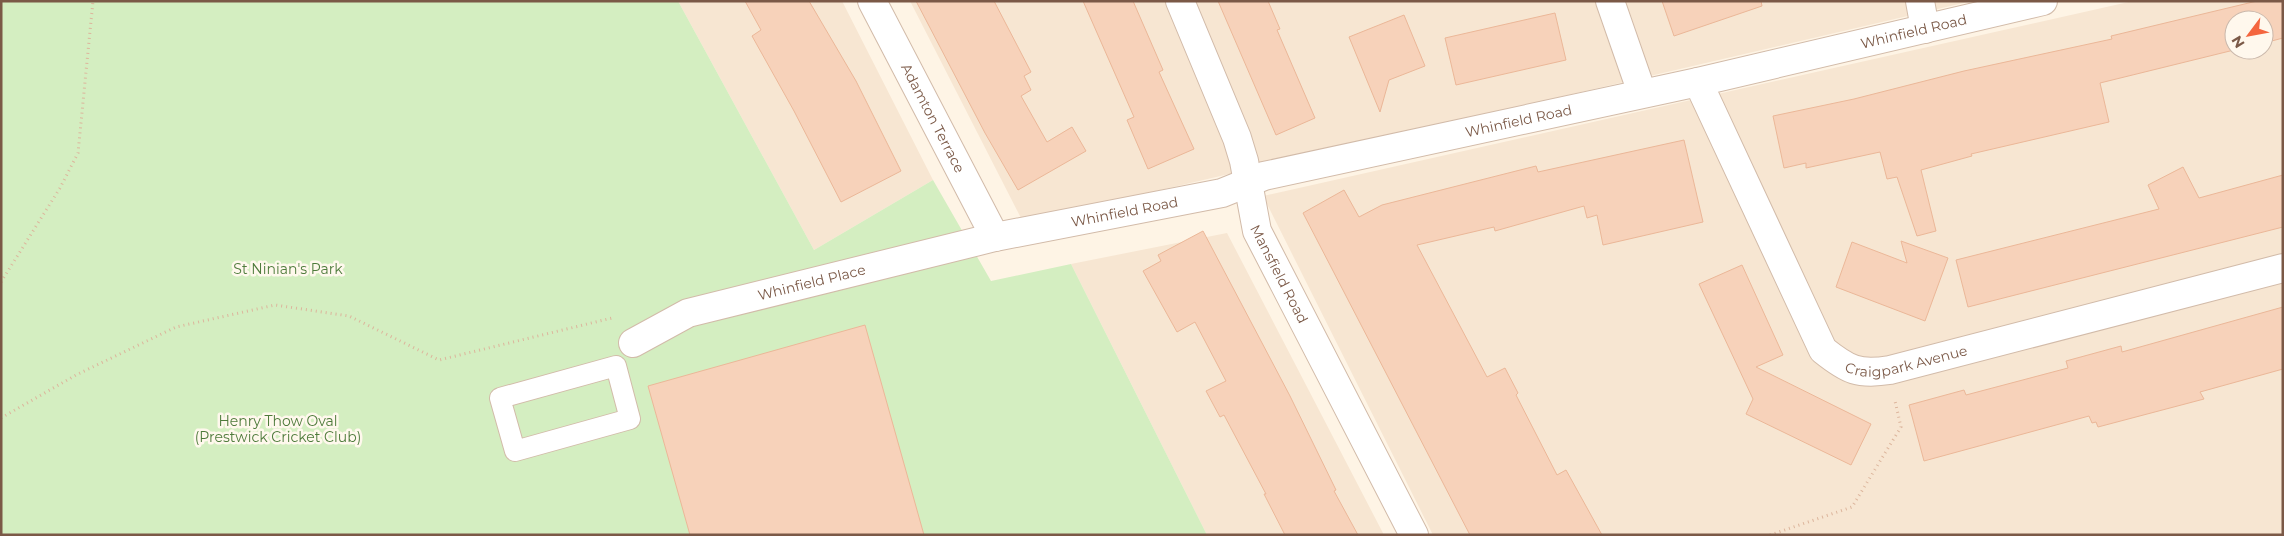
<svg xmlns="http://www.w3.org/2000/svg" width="2284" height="536" font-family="Montserrat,sans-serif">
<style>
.residential{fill:#f7e6d2;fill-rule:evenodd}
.green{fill:#d4eec1}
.building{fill:#f7d2ba;stroke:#ebb798}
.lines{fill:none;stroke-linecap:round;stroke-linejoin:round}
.lane-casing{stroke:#d2bba9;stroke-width:22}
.street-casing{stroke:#d2bba9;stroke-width:30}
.path{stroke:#dcb59c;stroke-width:3;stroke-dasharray:1 4;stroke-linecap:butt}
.lane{stroke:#fff;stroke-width:20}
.street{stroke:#fff;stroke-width:28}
.labels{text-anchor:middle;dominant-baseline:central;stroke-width:5;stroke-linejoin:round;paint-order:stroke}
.street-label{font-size:14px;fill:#7b5947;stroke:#fff8ed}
.park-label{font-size:14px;fill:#4e7b3b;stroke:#fff8ed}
</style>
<rect width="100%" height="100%" fill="#fef4e5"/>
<path class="residential" d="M 678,1 L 842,1 L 933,180 L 814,250 Z
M 910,1 L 1972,1 L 1023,222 Z
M 2133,1 L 2283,1 L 2283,535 L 1433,535 L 1263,196 ZM 2234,20 L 2264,20 L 2264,50 L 2234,50 Z
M 1227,233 L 1384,535 L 1207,535 L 1071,264 Z"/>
<path class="green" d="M 1,1 L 678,1 L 814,250 L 933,180 L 991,281 L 1071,264 L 1207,535 L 1,535 Z"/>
<path class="building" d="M 745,1 L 809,1 L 856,81 L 901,171 L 841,202 L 794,111 L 752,36 L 761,30 Z
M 916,1 L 994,1 L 1031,72 L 1024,76 L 1031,90 L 1021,96 L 1047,142 L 1072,127 L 1086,151 L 1018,190 L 985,133 Z
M 1083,1 L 1133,1 L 1163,70 L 1159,72 L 1194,149 L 1148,169 L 1127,120 L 1134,117 Z
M 1218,1 L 1268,1 L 1280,29 L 1277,30 L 1315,118 L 1276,135 Z
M 1662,1 L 1761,1 L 1762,6 L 1674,36 Z
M 2257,1 L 2283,1 L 2283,38 L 2264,43 L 2264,20 L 2234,20 L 2234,50 L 2100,83 L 2109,122 L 1971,154 L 1972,156 L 1921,170 L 1936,231 L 1917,236 L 1897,177 L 1887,179 L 1880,152 L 1806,168 L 1806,163 L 1784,168 L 1773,116 L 1854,99 L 1964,71 L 2112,39 L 2111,36 Z
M 1555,13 L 1566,60 L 1456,85 L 1445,38 Z
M 1404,15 L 1425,66 L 1389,80 L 1380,112 L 1349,37 Z
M 1684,140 L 1703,222 L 1603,245 L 1597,215 L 1587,218 L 1584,206 L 1495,231 L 1494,227 L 1417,245 L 1487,377 L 1505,368 L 1518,393 L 1516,395 L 1557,475 L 1566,470 L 1602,535 L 1470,535 L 1303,213 L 1344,190 L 1359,217 L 1382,205 L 1536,166 L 1538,172 Z
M 2183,167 L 2199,198 L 2283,175 L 2283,227 L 1968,307 L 1956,260 L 2159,209 L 2148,185 Z
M 1203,231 L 1290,396 L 1336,490 L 1334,491 L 1358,535 L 1285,535 L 1264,494 L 1266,494 L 1224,415 L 1220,417 L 1206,391 L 1226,381 L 1195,322 L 1177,332 L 1143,271 L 1161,261 L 1158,255 Z
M 1901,241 L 1948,258 L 1925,321 L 1836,287 L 1852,242 L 1907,263 Z
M 1742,265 L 1783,355 L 1756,367 L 1871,424 L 1851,465 L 1746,414 L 1753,399 L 1699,284 Z
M 2283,307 L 2283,369 L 2200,392 L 2204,399 L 2098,427 L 2096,422 L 2092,423 L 2089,416 L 1924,461 L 1909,405 L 1964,390 L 1966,395 L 2068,368 L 2066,361 L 2121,346 L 2122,352 Z
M 865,325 L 924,535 L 690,535 L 648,386 Z"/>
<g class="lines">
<defs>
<path id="lane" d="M 616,366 L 630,419 L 515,451 L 500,398 Z"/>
<g id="street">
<path id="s1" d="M 872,1 L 995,237"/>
<path id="s2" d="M 1180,1 L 1237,138 L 1244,161 L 1257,231 L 1414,535"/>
<path d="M 1610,1 L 1642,93"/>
<path d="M 1920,1 L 1925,29"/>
<path id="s3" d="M 1698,82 L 1823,350 C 1848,370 1858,375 1890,370 L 2283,268"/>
<path id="s4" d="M 633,343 L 688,313 L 995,237 L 1222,193 L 1264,176 L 1698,82 L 2043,1"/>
</g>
</defs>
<use href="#lane" class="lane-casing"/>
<use href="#street" class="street-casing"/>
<path class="path" d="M 1,282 L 60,188 L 78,153 L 93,1
M 1,418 L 76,375 L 176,327 L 275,305 L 349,316 L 439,360 L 612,318
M 1770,535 L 1852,507 L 1901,427 L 1895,401"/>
<use href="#lane" class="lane"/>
<use href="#street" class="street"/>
</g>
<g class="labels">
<g class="street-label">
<text stroke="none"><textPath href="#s4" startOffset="1321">Whinfield Road</textPath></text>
<text stroke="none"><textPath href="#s1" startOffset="132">Adamton Terrace</textPath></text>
<text stroke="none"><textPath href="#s4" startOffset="916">Whinfield Road</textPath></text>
<text stroke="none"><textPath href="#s4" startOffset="511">Whinfield Road</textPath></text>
<text stroke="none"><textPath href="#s2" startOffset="292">Mansfield Road</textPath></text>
<text stroke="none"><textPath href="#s4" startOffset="190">Whinfield Place</textPath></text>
<text stroke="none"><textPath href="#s3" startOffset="386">Craigpark Avenue</textPath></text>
</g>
<g class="park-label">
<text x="288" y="269">St Ninian's Park</text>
<text x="278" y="421">Henry Thow Oval<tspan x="278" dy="16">(Prestwick Cricket Club)</tspan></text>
</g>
</g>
<rect width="2284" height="536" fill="none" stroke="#7b5947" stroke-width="5"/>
<g transform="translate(2249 35) rotate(238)"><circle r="24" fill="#fff8ed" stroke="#cab8ab"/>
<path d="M0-4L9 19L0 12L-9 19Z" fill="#f4653e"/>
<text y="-8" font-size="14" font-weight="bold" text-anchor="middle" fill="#7b5947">N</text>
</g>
</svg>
